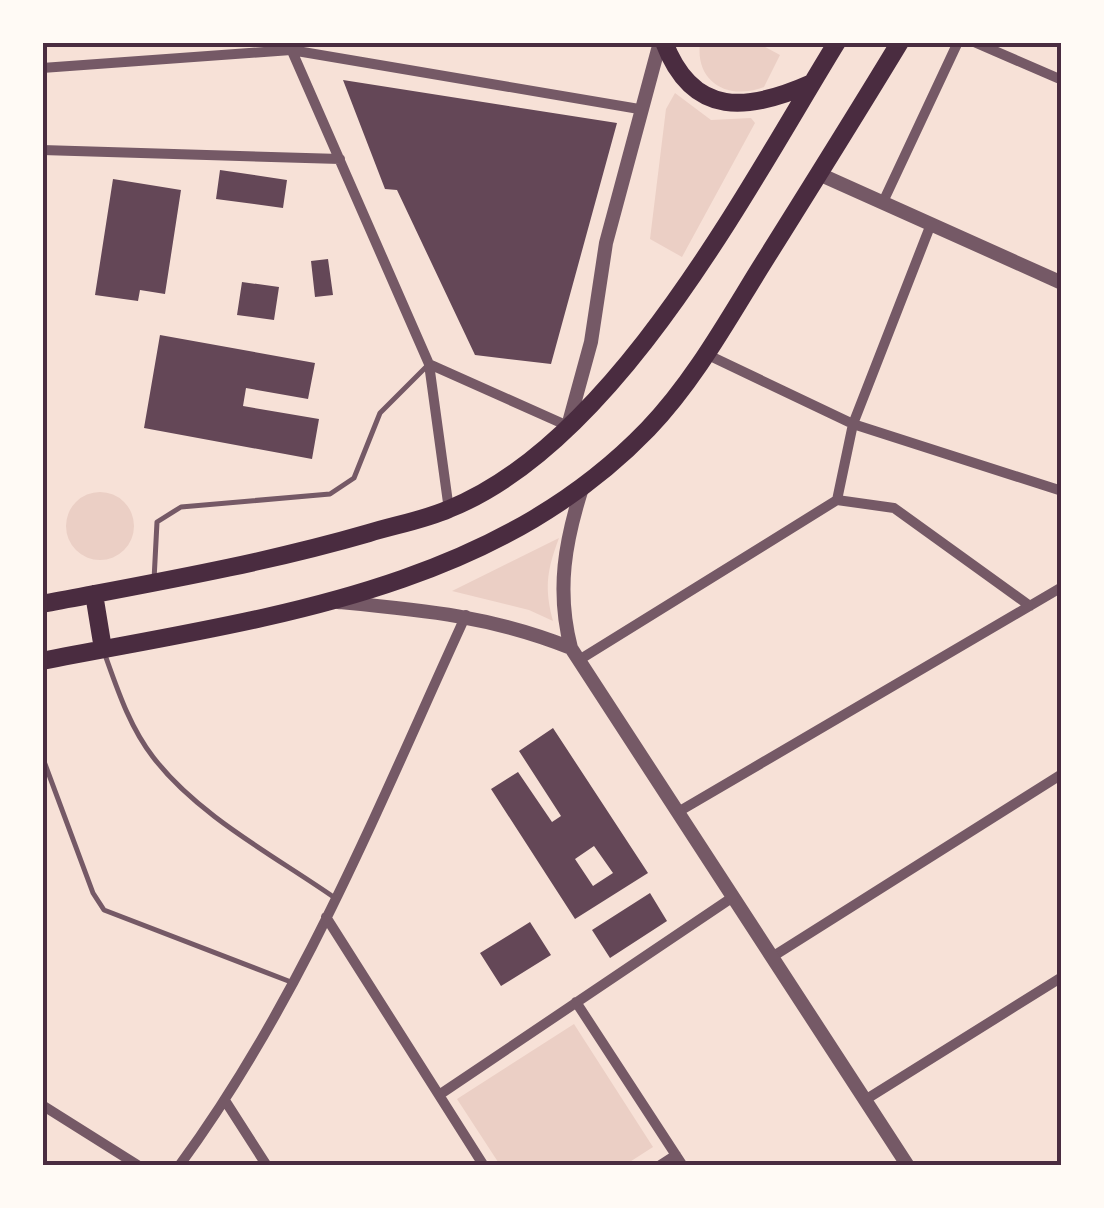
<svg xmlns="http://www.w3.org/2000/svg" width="1104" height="1208" font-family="Arial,sans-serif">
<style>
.green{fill:#ebcfc5}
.building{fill:#644757;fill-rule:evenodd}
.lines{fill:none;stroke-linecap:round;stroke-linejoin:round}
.service{stroke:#755966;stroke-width:5}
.minor{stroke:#755966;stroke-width:10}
.tertiary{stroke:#755966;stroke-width:14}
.primary{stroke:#4a2c40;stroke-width:18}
.neatline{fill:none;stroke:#4a2c40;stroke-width:4}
</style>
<rect width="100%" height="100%" fill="#f7e1d7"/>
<path class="green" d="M 700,43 L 758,43 L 780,55 L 764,87 C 728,101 695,82 700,43 Z
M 675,93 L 711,120 L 751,118 L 755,123 L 682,257 L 650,239 L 666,109 Z
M66 526a34 34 0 1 1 68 0a34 34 0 1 1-68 0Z
M 559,538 C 547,570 544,588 553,621 L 529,610 L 452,591 Z
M 574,1024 L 653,1147 L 625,1165 L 500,1165 L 457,1099 Z"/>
<path class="building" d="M 343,80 L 617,123 L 551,364 L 475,355 L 397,190 L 385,189 Z
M 220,170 L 287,180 L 283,208 L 216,199 Z
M 113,179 L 181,190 L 165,294 L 140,290 L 138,301 L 95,295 Z
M 328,259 L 333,295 L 315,297 L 311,261 Z
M 242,282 L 279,287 L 274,320 L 237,315 Z
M 160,335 L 315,363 L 308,399 L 246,388 L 243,406 L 319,419 L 312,459 L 144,428 Z
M 553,728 L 648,873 L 575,919 L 491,789 L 518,772 L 552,822 L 561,816 L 519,751 ZM 594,846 L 613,873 L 593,886 L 575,859 Z
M 650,893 L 667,921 L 610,958 L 592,930 Z
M 530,922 L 551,955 L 501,986 L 480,953 Z"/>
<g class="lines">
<path class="service" d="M 154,580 L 157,522 L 181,507 L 330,494 L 354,478 L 380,413 L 429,364
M 104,652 C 117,688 129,726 153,757 C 198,816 275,856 335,898
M 42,756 L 93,893 L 104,910 L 291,982"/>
<path class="minor" d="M 288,42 L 429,364 L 449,510
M 974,42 L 1062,80
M 42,68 L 291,50 L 639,109
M 42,150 L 340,159
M 883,202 L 958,42
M 706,354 L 853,424 L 1062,491
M 429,364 L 568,426
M 837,500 L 894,508 L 1030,606
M 579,660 L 837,500 L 853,424 L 931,224
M 678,812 L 1062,587
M 326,917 L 484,1166
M 772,957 L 1062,774
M 576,1002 L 683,1166
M 439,1095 L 733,897
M 865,1100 L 1062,977
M 226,1102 L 267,1166
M 42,1105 L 139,1166
M 179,1166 C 302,999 380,802 466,615
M 659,1166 L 676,1155"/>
<path class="tertiary" d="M 819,174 L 1062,283
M 568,426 L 591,342 L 606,243 L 660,42
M 583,485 C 565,541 556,590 571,648 L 908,1166
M 338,602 C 423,610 491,616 571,648"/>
<path class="primary" d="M 664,42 C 693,119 749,111 812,83
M 94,594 L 103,649
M 42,604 C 152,583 262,564 369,533 C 395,525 424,520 449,509 C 616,442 746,190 837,42
M 42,661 C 254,619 489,594 648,429 C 693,382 726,323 760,268 C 807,193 854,118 900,42"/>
</g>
<rect width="1104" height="1208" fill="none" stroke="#fffaf5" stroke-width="90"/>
<rect x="45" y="45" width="1014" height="1118" class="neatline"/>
</svg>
